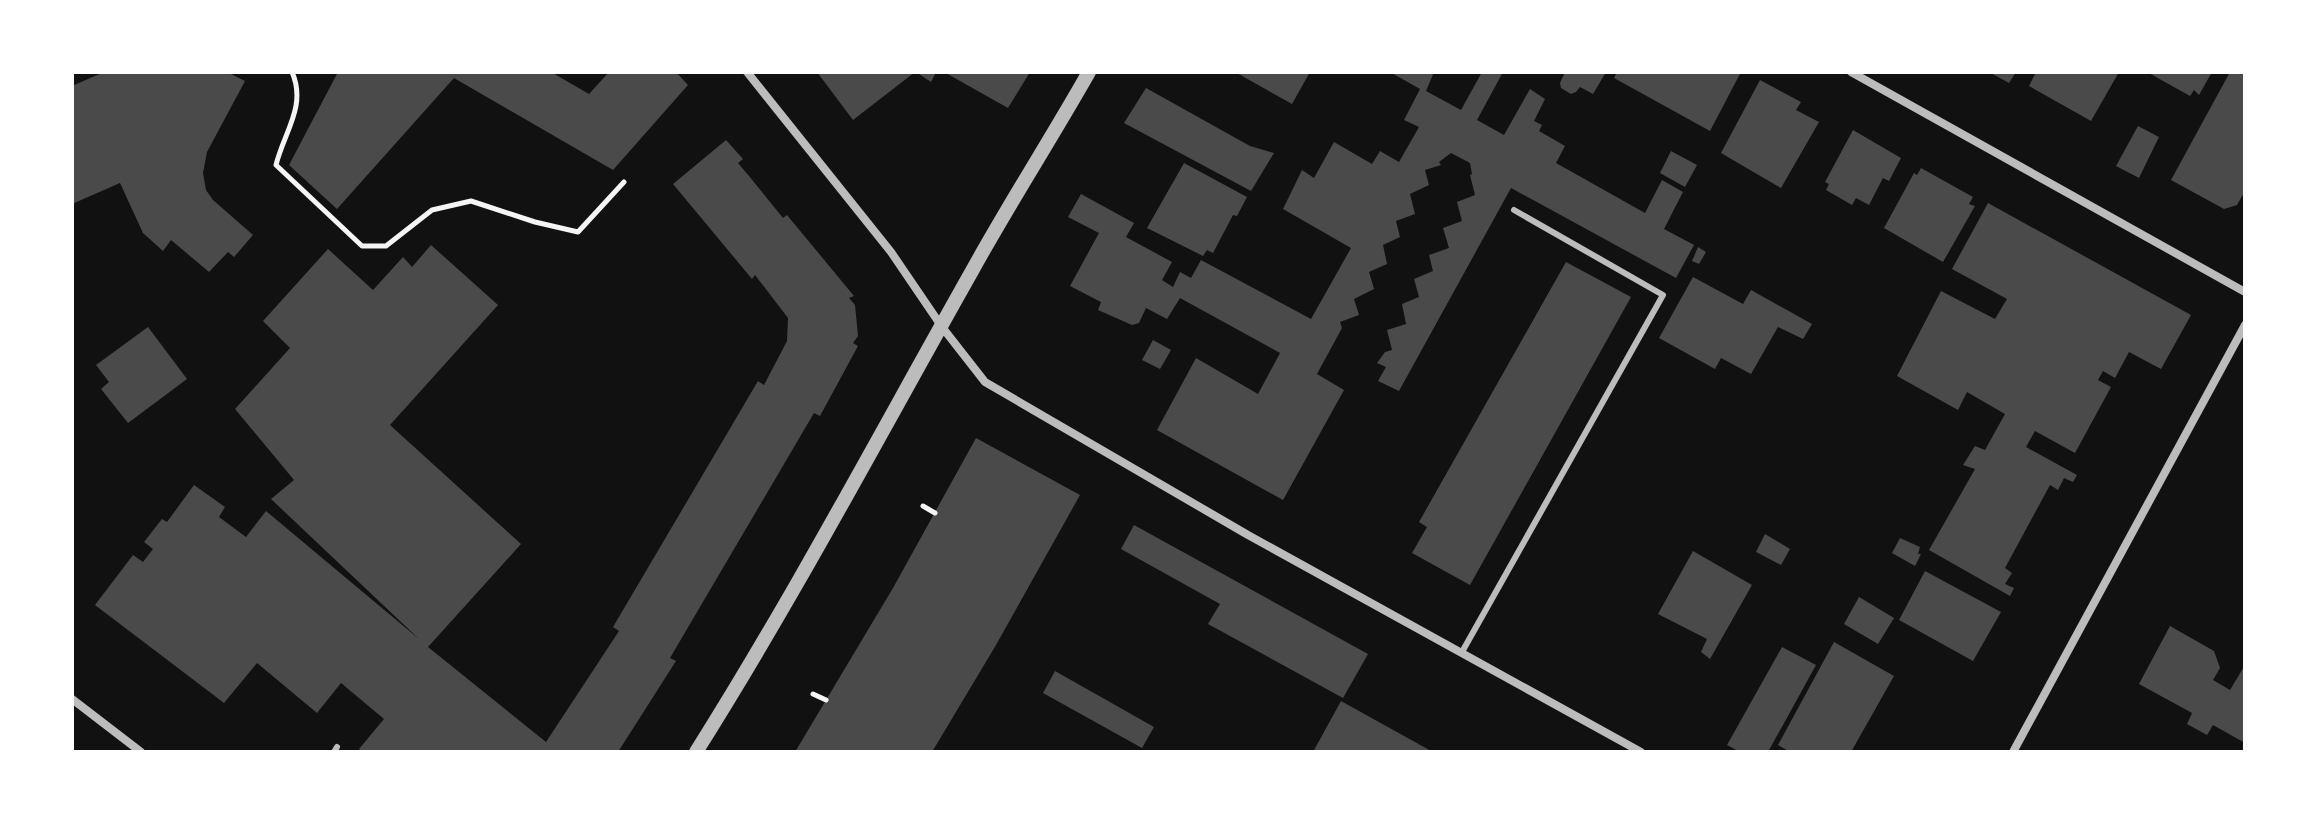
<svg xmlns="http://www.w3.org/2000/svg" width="2317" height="824" font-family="'Varela Round',sans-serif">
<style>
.building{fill:#4a4a4a}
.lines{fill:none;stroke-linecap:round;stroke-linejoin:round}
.path{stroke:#f5f5f5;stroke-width:5}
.service{stroke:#bcbcbc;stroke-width:6}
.minor{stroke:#bcbcbc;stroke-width:8}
.tertiary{stroke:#bcbcbc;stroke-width:14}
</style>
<rect width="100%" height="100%" fill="#111"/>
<path class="building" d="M 104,72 L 227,72 L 245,81 L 207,152 L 203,173 L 206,190 L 213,200 L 253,235 L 234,257 L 228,252 L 209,272 L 171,240 L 163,251 L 143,233 L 120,183 L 72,204 L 72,86 Z
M 338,72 L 551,72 L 589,94 L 609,72 L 676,72 L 688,85 L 613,170 L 454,78 L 337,209 L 289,165 Z
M 817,72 L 915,72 L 853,120 Z
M 916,72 L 936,72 L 931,82 Z
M 944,72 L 1030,72 L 1008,108 Z
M 1235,72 L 1310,72 L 1292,104 Z
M 1390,72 L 1434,72 L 1426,91 L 1461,110 L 1482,72 L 1503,72 L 1477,120 L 1504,135 L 1530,89 L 1545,99 L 1534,121 L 1542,125 L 1539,131 L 1565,146 L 1556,163 L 1645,213 L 1662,180 L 1683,192 L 1664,229 L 1694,245 L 1676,278 L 1511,188 L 1399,391 L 1378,381 L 1386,367 L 1377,363 L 1385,352 L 1392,350 L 1387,330 L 1406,324 L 1402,304 L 1419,297 L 1414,279 L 1433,271 L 1429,255 L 1449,248 L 1443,228 L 1462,221 L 1457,202 L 1475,195 L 1470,175 L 1472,174 L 1470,163 L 1451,153 L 1439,162 L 1441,165 L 1425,170 L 1429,185 L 1410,194 L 1415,214 L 1396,221 L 1400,237 L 1383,245 L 1387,264 L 1369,272 L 1374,289 L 1354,299 L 1359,315 L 1340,322 L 1342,328 L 1317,374 L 1344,390 L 1283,500 L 1157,430 L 1196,358 L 1258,394 L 1280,353 L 1180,298 L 1167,319 L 1146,308 L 1139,323 L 1132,325 L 1098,310 L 1101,302 L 1070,286 L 1099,233 L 1068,217 L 1081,194 L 1134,223 L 1126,237 L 1172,262 L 1162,280 L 1173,287 L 1180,272 L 1191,278 L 1201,260 L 1311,319 L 1351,248 L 1283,209 L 1302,170 L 1314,178 L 1334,142 L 1372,164 L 1380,151 L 1399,162 L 1419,127 L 1404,120 L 1420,89 Z
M 1565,72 L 1606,72 L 1593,94 L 1580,87 L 1576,92 L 1571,94 L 1561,88 L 1560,83 Z
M 1617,72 L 1741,72 L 1710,131 L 1614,78 Z
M 1989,72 L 2016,72 L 2009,83 Z
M 2036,72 L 2119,72 L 2091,121 L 2029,86 Z
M 2147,72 L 2212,72 L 2199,95 L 2194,90 L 2190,96 Z
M 2230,72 L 2245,72 L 2245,191 L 2237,205 L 2224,209 L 2171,180 Z
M 1760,80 L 1801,102 L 1796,110 L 1819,122 L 1781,188 L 1721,153 Z
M 1146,88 L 1250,146 L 1274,153 L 1251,191 L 1124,123 Z
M 2138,126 L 2159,137 L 2139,178 L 2116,166 Z
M 1853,130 L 1901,158 L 1889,181 L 1883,178 L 1869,205 L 1856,198 L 1852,205 L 1826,190 L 1829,184 L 1825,182 Z
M 726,140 L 743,159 L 738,163 L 749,176 L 783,218 L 787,215 L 854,296 L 849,298 L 855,305 L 858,336 L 853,343 L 858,346 L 820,416 L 814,413 L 670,658 L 676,661 L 618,752 L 363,752 L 359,749 L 384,719 L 341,683 L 317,713 L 257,663 L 224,703 L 95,605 L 133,555 L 143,562 L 153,549 L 144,542 L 162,519 L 167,522 L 194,485 L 225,507 L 219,517 L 246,537 L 266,511 L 419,639 L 271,499 L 294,480 L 235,409 L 290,348 L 263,321 L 328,249 L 373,290 L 403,257 L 412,267 L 431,245 L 498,305 L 390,425 L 521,544 L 428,647 L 546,742 L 619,631 L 613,627 L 758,381 L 764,385 L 787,341 L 788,318 L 755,275 L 752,279 L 673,184 Z
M 1671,151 L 1697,165 L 1685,187 L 1660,173 Z
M 1184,163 L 1247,197 L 1237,216 L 1233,215 L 1213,253 L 1207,250 L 1203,256 L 1147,228 Z
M 1921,168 L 1973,197 L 1969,204 L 1975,206 L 1943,262 L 1884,228 L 1914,173 L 1917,175 Z
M 1988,203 L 2191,315 L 2161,369 L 2129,352 L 2115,378 L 2103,371 L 2098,380 L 2111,387 L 2075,453 L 2035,431 L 2026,447 L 2077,475 L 2073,482 L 2064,478 L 2058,490 L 2050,485 L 2005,568 L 2012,573 L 2005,584 L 2014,588 L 2010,596 L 1929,550 L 1975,469 L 1963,465 L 1975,446 L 1985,450 L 2005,414 L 1967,392 L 1958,410 L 1897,376 L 1941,291 L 1995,319 L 2007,299 L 1952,269 Z
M 1698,247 L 1706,252 L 1699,264 L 1692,261 Z
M 1566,262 L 1631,297 L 1470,585 L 1412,553 L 1427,527 L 1419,522 Z
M 1693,277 L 1743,304 L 1751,290 L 1812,324 L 1803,339 L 1778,327 L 1751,374 L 1721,358 L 1715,369 L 1659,338 Z
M 148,327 L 187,379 L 128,423 L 101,389 L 109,382 L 96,365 Z
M 1153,340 L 1171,350 L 1160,369 L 1142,360 Z
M 976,438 L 1080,495 L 996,645 L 932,752 L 795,752 L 893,588 Z
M 1134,525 L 1368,654 L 1343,698 L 1208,624 L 1220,604 L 1121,549 Z
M 1765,534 L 1790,549 L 1781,565 L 1756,552 Z
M 1900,538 L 1920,547 L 1918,554 L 1921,554 L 1915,566 L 1892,553 Z
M 1693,551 L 1752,585 L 1710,659 L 1701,652 L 1707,639 L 1658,614 Z
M 1925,571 L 2001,612 L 1973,661 L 1899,620 Z
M 1859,597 L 1894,618 L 1878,644 L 1844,624 Z
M 2170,626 L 2214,651 L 2220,668 L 2213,680 L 2230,690 L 2245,665 L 2245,743 L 2213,725 L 2207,735 L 2187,724 L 2192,713 L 2139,684 Z
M 1834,642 L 1894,676 L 1851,752 L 1790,752 L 1778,745 Z
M 1782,647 L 1816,665 L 1768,752 L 1740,752 L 1727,745 Z
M 1055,671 L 1154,727 L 1142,748 L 1043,693 Z
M 1341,701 L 1377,721 L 1433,752 L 1313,752 Z"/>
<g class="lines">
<path class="path" d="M 292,72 C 307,106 284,132 276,165 L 362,246 L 386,246 L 432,210 L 471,201 L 535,222 L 578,232 L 624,182
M 923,506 L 935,513
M 813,694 L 826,700"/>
<path class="service" d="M 1462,652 L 1663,295 L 1514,210
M 334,752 L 337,747"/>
<path class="minor" d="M 747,72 L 891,252 L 942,327 L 985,382 L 1248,535 L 1641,752
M 1851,72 L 2245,292
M 72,699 L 141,752
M 2013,752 L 2245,325"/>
<path class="tertiary" d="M 696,752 C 795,595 881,432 972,271 C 1009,204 1051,139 1089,72"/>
</g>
<rect width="2317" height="824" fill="none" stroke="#ffffff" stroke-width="148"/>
</svg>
